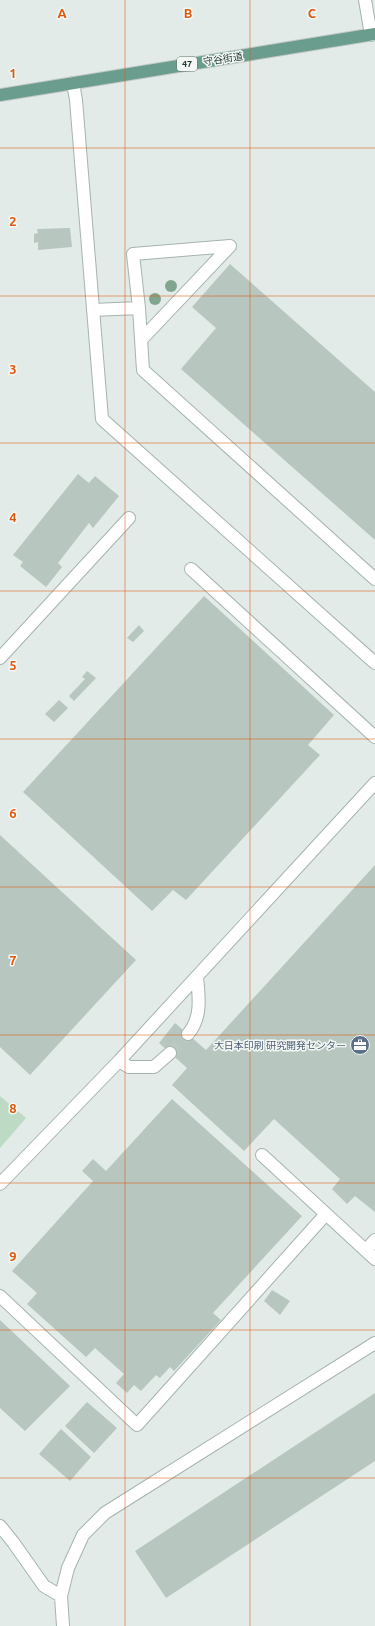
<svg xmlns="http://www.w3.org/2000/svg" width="375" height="1626" font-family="Ubuntu,'Noto Sans JP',sans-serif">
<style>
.green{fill:#bddbc4}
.building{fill:#b8c6c0}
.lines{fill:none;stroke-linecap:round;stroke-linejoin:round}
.minor-tunnel{stroke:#bcc8c3;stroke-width:12;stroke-dasharray:12 6;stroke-linecap:butt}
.minor-casing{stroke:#a5b3ae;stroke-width:14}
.major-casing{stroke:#c2c8c6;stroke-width:14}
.minor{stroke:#fff;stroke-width:12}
.major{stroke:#6a9d8e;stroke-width:12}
.tree{fill:#81a68f}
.grid{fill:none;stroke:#de580e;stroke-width:1;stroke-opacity:0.55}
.labels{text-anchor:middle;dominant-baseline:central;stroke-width:3;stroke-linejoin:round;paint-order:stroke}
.shield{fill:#f3f8f5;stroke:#62746e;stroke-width:1}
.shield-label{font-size:9px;font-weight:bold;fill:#243b34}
.street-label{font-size:10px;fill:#243b34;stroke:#f3f8f5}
.service-label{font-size:10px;fill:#4e5e75;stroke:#f3f8f5;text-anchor:end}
.grid-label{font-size:13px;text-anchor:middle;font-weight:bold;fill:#de580e;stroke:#f3f8f5;stroke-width:3;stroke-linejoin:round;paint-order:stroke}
</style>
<rect width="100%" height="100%" fill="#e2ebe7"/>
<path class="green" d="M 0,1096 L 26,1118 L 0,1148 Z"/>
<path class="building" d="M 70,228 L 72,247 L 38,250 L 38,242 L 34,243 L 34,234 L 38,233 L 37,229 Z
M 230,264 L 375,392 L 375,540 L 181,369 L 216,328 L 192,307 Z
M 78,474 L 89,483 L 95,476 L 119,496 L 93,528 L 89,523 L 58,563 L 62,567 L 46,587 L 20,566 L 23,562 L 13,555 Z
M 204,596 L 334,715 L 308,745 L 320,755 L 186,900 L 173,890 L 152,911 L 23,792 Z
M 139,625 L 144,631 L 133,642 L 127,638 Z
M 87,671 L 96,678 L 74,701 L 69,696 L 85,679 L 82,677 Z
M 59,700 L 68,708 L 54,722 L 45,714 Z
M 0,835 L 136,960 L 30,1075 L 0,1047 Z
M 375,865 L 375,1212 L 355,1196 L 347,1204 L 332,1189 L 340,1179 L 274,1119 L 244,1151 L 172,1085 L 187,1068 L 159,1043 L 175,1023 L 206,1050 Z
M 172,1099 L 302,1216 L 213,1313 L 221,1320 L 174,1371 L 170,1367 L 160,1378 L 156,1375 L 141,1391 L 134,1385 L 127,1393 L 116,1383 L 124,1374 L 95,1348 L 86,1357 L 27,1304 L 37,1293 L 12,1271 L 93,1181 L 82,1171 L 93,1159 L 106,1171 Z
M 272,1290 L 290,1301 L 280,1315 L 264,1301 Z
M 0,1320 L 70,1386 L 25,1431 L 0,1408 Z
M 375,1393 L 375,1461 L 166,1598 L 135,1551 Z
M 87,1402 L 117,1428 L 94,1453 L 65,1426 Z
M 61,1429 L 91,1457 L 70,1481 L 39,1454 Z"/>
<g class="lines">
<path class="minor-tunnel" d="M 170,1053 L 188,1034"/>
<defs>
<path id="minor" d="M 365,0 L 371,35
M 73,83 L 76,100 L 102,419 L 375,663
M 139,308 L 133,254 L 230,246 L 141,340
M 93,310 L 139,308 L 143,370 L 375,579
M 191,569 L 375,737
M 0,658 L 129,518
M 188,1034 C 202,1018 199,997 197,977
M 119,1061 L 129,1067 L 154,1067 L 170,1053
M 262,1155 L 375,1259
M 0,1184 L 119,1061 L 375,783
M 366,1250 L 375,1240
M 0,1296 L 137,1425 L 326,1214
M 0,1526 L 13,1542 L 44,1586 L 61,1596 L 63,1626
M 61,1596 L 68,1568 L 83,1535 L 105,1513 L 375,1343"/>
<path id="major" d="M 0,95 L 375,34"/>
</defs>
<use href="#minor" class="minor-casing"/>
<use href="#major" class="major-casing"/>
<use href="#minor" class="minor"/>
<use href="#major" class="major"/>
</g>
<g class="tree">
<circle cx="171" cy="286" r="6"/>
<circle cx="155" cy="299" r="6"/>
</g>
<path class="grid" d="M 125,0 L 125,1626M 250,0 L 250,1626M 0,148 L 375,148M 0,296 L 375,296M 0,443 L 375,443M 0,591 L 375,591M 0,739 L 375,739M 0,887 L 375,887M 0,1035 L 375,1035M 0,1183 L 375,1183M 0,1330 L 375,1330M 0,1478 L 375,1478"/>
<defs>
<symbol id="office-disc" viewBox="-11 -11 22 22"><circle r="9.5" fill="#5c6f8a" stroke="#f3f8f5"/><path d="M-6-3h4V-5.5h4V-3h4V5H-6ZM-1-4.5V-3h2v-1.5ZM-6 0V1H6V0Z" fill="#fff"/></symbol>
</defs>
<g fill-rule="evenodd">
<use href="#office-disc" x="349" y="1034" width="22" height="22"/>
</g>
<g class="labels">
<rect class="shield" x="177" y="57" width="20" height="14" rx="3"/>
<g class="shield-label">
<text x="187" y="64">47</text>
</g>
<g class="street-label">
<text transform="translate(223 59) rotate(-9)">守谷街道</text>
</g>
<g class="service-label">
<text x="346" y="1045">大日本印刷 研究開発センター</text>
</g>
</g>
<g class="grid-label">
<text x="62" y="18">A</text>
<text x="188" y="18">B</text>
<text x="312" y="18">C</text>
<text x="13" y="78">1</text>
<text x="13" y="226">2</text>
<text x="13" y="374">3</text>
<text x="13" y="522">4</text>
<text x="13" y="670">5</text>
<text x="13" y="818">6</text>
<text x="13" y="965">7</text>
<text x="13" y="1113">8</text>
<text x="13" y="1261">9</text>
</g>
</svg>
